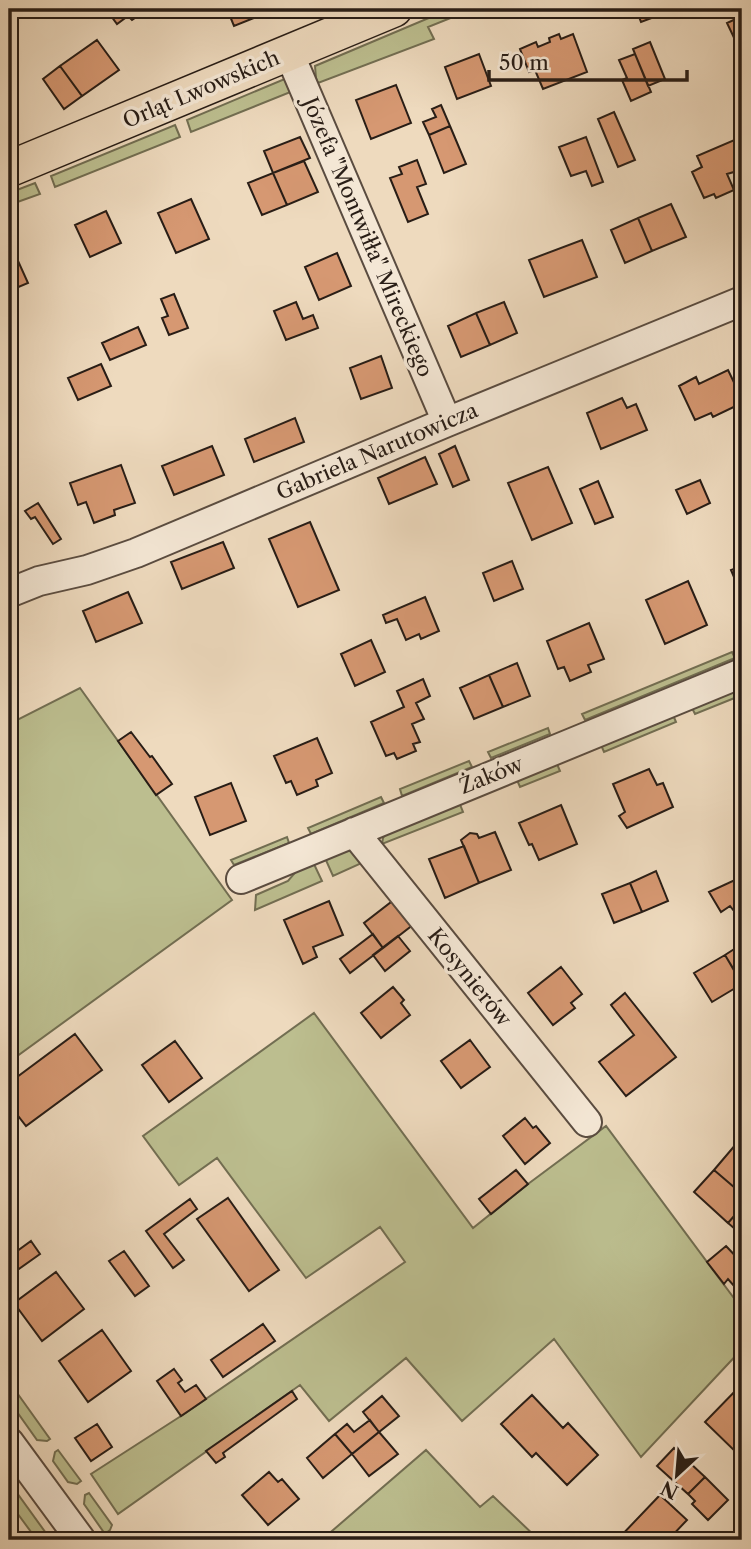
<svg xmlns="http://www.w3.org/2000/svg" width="751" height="1549" font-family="'Libre Caslon Text',serif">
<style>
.green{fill:#bcbe8f;stroke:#726e52;stroke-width:2}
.building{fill:#d69872;stroke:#281d16;stroke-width:2}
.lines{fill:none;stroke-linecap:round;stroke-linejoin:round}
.minor-casing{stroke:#5a4c40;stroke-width:32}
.major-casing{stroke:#281d16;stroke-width:38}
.minor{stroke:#f4e7d5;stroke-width:28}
.major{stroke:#eedabe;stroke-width:35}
.labels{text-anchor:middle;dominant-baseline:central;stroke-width:7;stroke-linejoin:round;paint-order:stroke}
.street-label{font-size:21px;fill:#281d16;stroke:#f4e7d5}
</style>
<rect width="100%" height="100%" fill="#eedabe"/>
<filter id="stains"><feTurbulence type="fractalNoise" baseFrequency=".00286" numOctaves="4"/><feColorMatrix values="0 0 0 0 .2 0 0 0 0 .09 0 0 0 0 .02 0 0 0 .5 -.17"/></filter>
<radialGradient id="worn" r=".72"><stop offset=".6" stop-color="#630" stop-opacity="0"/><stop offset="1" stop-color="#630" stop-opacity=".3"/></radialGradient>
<path class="green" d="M 450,9 L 473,9 L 428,27 L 434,39 L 318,83 L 316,78 L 315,66 Z
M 287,78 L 293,91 L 191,132 L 187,120 Z
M 175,125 L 180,137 L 55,187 L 51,176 Z
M 35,183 L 40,194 L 9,205 L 9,193 Z
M 732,652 L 735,658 L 585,720 L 582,714 Z
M 742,687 L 742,695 L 695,714 L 692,708 Z
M 80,688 L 232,900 L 9,1062 L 9,724 Z
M 673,715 L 676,722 L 604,752 L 601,745 Z
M 548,728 L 550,734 L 491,758 L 488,752 Z
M 469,761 L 472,767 L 402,796 L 400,789 Z
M 557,764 L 560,771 L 520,787 L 517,780 Z
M 381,797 L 384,803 L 311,834 L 308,828 Z
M 459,802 L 463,812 L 382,844 L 383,838 L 386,833 Z
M 287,837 L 289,843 L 234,865 L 231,860 Z
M 351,847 L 364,862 L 333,876 L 325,858 Z
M 313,862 L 322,881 L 255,910 L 256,895 L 288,881 L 299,868 Z
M 314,1013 L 473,1228 L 528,1184 L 606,1126 L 742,1309 L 742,1349 L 641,1457 L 554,1339 L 462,1421 L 406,1358 L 329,1421 L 300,1385 L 118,1514 L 91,1474 L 181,1416 L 405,1262 L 380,1227 L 306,1278 L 217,1158 L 179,1185 L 143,1136 Z
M 15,1390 L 50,1439 L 47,1441 L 37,1440 L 10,1402 L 11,1393 Z
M 58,1450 L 81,1481 L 77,1484 L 68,1482 L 53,1461 L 55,1452 Z
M 426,1450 L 480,1507 L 493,1496 L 539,1540 L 327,1540 L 325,1537 Z
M 9,1487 L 17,1493 L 51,1540 L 37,1540 L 9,1502 Z
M 89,1493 L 112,1525 L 110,1530 L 105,1534 L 84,1504 L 85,1495 Z"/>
<path class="building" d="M 106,9 L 148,9 L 132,20 L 128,16 L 117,24 Z
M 227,9 L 262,9 L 264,14 L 234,26 Z
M 636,9 L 673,9 L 673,10 L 641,22 Z
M 742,16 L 742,41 L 737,44 L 727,23 Z
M 559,34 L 561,39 L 573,34 L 587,72 L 543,89 L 535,70 L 529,72 L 520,49 L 536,42 L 538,47 L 550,42 L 549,38 Z
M 97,40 L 119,70 L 82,96 L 60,66 Z
M 650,42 L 665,79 L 648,86 L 633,49 Z
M 479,54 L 491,86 L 457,99 L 445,67 Z
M 635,54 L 651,92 L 631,101 L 622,80 L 627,78 L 619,60 Z
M 60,66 L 82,96 L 64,109 L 43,79 Z
M 396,85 L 411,123 L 371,139 L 356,100 Z
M 441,105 L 450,126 L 429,135 L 423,122 L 436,117 L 432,109 Z
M 614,112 L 635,160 L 618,167 L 598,119 Z
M 450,126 L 466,164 L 444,173 L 429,135 Z
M 300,137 L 310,158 L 273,173 L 264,151 Z
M 586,137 L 603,182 L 592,186 L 586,171 L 571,176 L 559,147 Z
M 739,138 L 742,146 L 742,173 L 736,176 L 734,172 L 727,174 L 734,190 L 716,198 L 714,194 L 704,198 L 692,172 L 702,167 L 697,156 Z
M 417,160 L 426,184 L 417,187 L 428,214 L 408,222 L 390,178 L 402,174 L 399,167 Z
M 304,161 L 318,192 L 287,205 L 273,173 Z
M 273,173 L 287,205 L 262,215 L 248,183 Z
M 191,199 L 209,239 L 176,253 L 158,213 Z
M 671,204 L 686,237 L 652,251 L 638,218 Z
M 106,211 L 121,243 L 90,257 L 75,225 Z
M 638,218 L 652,251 L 625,263 L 611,230 Z
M 582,240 L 597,277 L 544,297 L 529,260 Z
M 14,252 L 28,283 L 9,291 L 9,255 Z
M 337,253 L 351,286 L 319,300 L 305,267 Z
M 174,294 L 188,328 L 169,335 L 162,318 L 168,316 L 161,299 Z
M 296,302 L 303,319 L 313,315 L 318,328 L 286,340 L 274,311 Z
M 504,302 L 517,333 L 490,345 L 476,313 Z
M 476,313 L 490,345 L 461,357 L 448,326 Z
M 138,327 L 146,345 L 110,360 L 102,343 Z
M 381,356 L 392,388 L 361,399 L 350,368 Z
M 101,364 L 111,386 L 78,400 L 68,378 Z
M 728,370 L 742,399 L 742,403 L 713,417 L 711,413 L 695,420 L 679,386 L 696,377 L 699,384 Z
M 622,398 L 627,408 L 636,404 L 647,430 L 601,449 L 587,413 Z
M 295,418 L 304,442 L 254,462 L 245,439 Z
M 212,446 L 224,475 L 174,495 L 162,466 Z
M 455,446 L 469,480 L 453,487 L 439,454 Z
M 425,457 L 437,484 L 389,504 L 378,478 Z
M 121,465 L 135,503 L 114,510 L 115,515 L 94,523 L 86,502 L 78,505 L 70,483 Z
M 548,467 L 572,523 L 532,540 L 508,483 Z
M 700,480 L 710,503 L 687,514 L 676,490 Z
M 598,481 L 613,517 L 595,524 L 580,489 Z
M 38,503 L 61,539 L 53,544 L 35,517 L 31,519 L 25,511 Z
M 310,522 L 339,590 L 298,607 L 269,539 Z
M 223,542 L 234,568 L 182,589 L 171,562 Z
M 512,561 L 523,589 L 494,601 L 483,573 Z
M 742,566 L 742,596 L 731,570 Z
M 688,581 L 707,625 L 665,644 L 646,600 Z
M 128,592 L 142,623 L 96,642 L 83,611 Z
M 425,597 L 439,631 L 421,639 L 419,634 L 406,640 L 397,619 L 386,623 L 383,615 Z
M 589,623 L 604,659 L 588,665 L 591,672 L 570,681 L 564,667 L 558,669 L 547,641 Z
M 371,640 L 385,672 L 355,686 L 341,654 Z
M 517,663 L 530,696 L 503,707 L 489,675 Z
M 489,675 L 503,707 L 474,719 L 460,688 Z
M 423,679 L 430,696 L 416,703 L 424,719 L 412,724 L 420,742 L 413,744 L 416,751 L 397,759 L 394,753 L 386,756 L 371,722 L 404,707 L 397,691 Z
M 131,732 L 150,757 L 152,756 L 172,784 L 156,795 L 118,741 Z
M 317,738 L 332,773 L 316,780 L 318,786 L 297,795 L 291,781 L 286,783 L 274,756 Z
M 649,769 L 657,785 L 663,783 L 673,807 L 627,828 L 619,816 L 625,812 L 613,784 Z
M 231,783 L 246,821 L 210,835 L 195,797 Z
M 561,805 L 577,844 L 539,860 L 532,844 L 529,845 L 519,823 Z
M 495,832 L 511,870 L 479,883 L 461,840 L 470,833 L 477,834 L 479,838 Z
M 464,846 L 479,883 L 445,898 L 429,859 Z
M 656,871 L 668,901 L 642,912 L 630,883 Z
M 737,879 L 742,888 L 742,914 L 738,916 L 730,906 L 721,912 L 709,892 Z
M 630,883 L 642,912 L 614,923 L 602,894 Z
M 395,899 L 414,924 L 383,948 L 364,923 Z
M 329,901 L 343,935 L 313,947 L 317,957 L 303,964 L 284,920 Z
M 373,934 L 383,948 L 350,973 L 340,959 Z
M 398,936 L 410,951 L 385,971 L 373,955 Z
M 742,944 L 742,983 L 725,955 Z
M 725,955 L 742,984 L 712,1002 L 694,973 Z
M 561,967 L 582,994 L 571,1003 L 575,1008 L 553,1025 L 528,993 Z
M 393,987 L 404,1000 L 401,1003 L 410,1015 L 381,1038 L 361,1013 Z
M 625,993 L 676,1057 L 626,1096 L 599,1062 L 634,1035 L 611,1005 Z
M 75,1034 L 102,1070 L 26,1126 L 12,1108 L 16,1105 L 9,1094 L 9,1083 Z
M 470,1040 L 490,1067 L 461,1088 L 441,1061 Z
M 175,1041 L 202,1078 L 169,1102 L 142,1065 Z
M 525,1118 L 533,1128 L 536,1126 L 550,1143 L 525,1164 L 503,1136 Z
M 742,1137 L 742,1194 L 714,1170 Z
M 516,1170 L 528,1184 L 491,1214 L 479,1199 Z
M 714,1170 L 742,1194 L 742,1207 L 728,1223 L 694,1192 Z
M 228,1198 L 279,1270 L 249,1291 L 197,1219 Z
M 190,1199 L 197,1209 L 164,1234 L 184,1260 L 173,1268 L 146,1231 Z
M 742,1207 L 742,1235 L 728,1223 Z
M 31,1241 L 40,1254 L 9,1276 L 9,1257 Z
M 726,1246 L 742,1263 L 742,1295 L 728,1279 L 724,1284 L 707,1262 Z
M 124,1251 L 149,1286 L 135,1296 L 109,1261 Z
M 56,1272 L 84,1309 L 42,1341 L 14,1303 Z
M 263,1324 L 275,1341 L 223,1377 L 211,1360 Z
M 102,1330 L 131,1371 L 88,1402 L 59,1361 Z
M 174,1369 L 182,1380 L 178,1383 L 185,1392 L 196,1385 L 206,1399 L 181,1416 L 157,1381 Z
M 742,1384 L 742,1458 L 705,1422 Z
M 292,1391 L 297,1399 L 223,1453 L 225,1457 L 216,1463 L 206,1451 Z
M 532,1395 L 563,1428 L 568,1423 L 598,1455 L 567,1485 L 536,1453 L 532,1457 L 501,1424 Z
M 382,1396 L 399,1416 L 379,1432 L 363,1412 Z
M 370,1420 L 379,1432 L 352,1454 L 335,1434 L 347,1424 L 354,1432 Z
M 97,1424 L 112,1447 L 91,1461 L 75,1438 Z
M 379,1432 L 398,1454 L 369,1476 L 352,1454 Z
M 335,1434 L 352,1454 L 323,1478 L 307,1458 Z
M 674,1448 L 705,1477 L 688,1494 L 657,1466 Z
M 269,1472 L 278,1482 L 282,1479 L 299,1499 L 268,1525 L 242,1495 Z
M 705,1477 L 728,1500 L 708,1520 L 692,1504 L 695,1501 L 688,1494 Z
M 660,1495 L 687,1520 L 668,1540 L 617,1540 Z"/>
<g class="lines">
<defs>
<path id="minor" d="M 289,53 L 447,422
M 9,593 L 39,581 L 87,570 L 136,553 L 447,422 L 742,301
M 354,832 L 587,1122
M 241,879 L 742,673
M 9,1442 L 81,1540"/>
<path id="major" d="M 9,169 L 394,9"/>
</defs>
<use href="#minor" class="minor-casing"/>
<use href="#major" class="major-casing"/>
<use href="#minor" class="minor"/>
<use href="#major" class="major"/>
</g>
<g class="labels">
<g class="street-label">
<text transform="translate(201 89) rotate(-23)">Orląt Lwowskich</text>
<text transform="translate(368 237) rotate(67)">Józefa "Montwiłła" Mireckiego</text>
<text transform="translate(377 451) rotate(-23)">Gabriela Narutowicza</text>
<text transform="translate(491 775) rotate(-22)">Żaków</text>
<text transform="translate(470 977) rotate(51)">Kosynierów</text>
</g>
</g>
<rect width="751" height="1549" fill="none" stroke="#eedabe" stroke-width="35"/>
<rect x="10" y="10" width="730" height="1528" fill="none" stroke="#281d16" stroke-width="3.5"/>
<rect x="18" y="18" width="716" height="1514" fill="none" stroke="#281d16" stroke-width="2"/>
<g transform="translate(677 1475) rotate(206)" stroke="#f4e7d5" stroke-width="5" paint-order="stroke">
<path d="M0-5L12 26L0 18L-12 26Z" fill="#281d16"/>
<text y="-10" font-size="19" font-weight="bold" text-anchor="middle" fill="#281d16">N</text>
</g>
<path d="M489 70v10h198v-10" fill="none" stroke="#281d16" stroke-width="3.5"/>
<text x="499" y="70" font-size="21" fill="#281d16" stroke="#f4e7d5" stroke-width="5" paint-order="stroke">50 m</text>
<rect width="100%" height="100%" filter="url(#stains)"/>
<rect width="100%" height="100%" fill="url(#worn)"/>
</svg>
